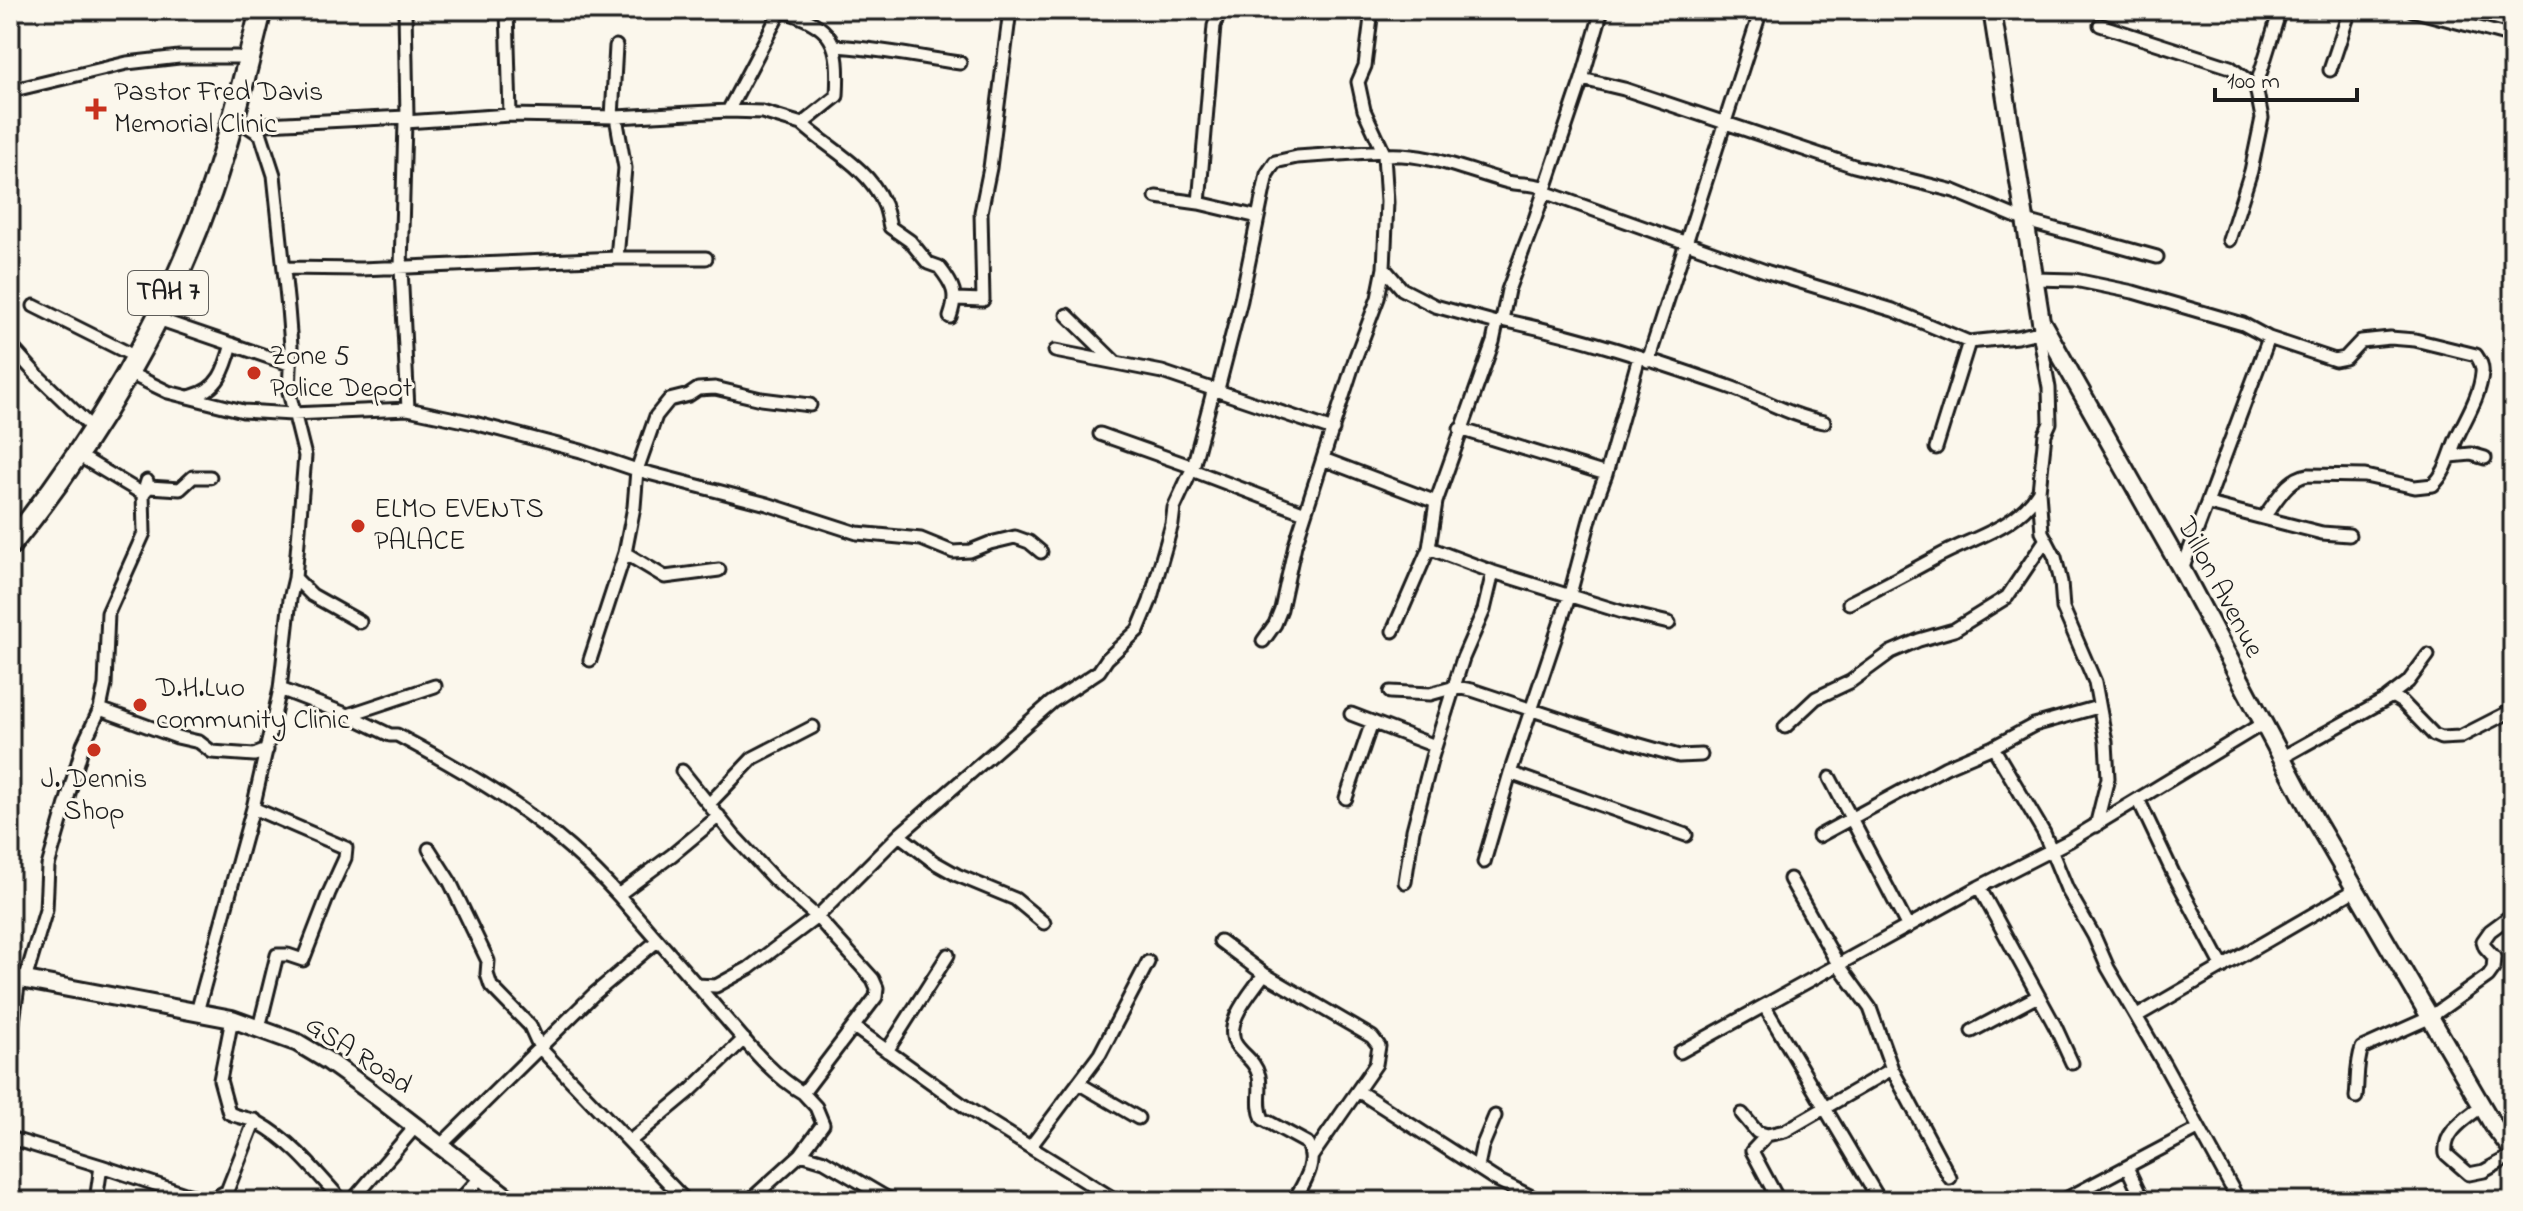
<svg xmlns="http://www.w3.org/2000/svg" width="2523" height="1211" font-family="'Indie Flower',sans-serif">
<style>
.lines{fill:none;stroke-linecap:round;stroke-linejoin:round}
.street-casing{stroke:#1c1c1c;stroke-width:17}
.secondary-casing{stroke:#1c1c1c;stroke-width:22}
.highway-casing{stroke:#1c1c1c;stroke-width:26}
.street{stroke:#fbf7ec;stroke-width:11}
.secondary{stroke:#fbf7ec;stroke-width:16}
.highway{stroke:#fbf7ec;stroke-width:20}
.poi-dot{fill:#c8321e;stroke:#fbf7ec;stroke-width:3}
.labels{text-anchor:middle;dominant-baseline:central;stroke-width:6;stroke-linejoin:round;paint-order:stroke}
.shield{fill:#fbf7ec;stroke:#5f5e5a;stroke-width:2}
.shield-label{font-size:26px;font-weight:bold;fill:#1c1c1c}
.poi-label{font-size:28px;fill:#1c1c1c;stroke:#fbf7ec;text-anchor:start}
.street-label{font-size:28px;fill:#1c1c1c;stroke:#fbf7ec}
</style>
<rect width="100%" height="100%" fill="#fbf7ec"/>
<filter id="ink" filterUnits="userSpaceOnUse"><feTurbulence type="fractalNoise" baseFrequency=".0125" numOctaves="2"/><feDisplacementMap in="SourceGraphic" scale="16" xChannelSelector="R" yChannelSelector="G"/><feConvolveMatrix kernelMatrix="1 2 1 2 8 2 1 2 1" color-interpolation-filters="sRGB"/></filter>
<g filter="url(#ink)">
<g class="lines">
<defs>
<path id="street" d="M 405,10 L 407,117
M 507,10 L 510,115
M 1220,10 L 1214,26 L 1199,203 L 1258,217
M 1372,10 L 1365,66 L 1358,82 L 1364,110 L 1383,151
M 2412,10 L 2513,37
M 2100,25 L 2230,67 L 2256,87
M 834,46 C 876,48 918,57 960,63
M 2330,70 L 2350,10
M 1582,79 L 1624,89 L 1854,166 L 1954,191 L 2026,221 L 2157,257
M 10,91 L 127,63 L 179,57 L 238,57
M 612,117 L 616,46
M 616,117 L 728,111 L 762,112 L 802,124 L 837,96 C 840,41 834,27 781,10 L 728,111
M 405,122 L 401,268 L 408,409
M 802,124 C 829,149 868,167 883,202 C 887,209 888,219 890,227 L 910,241 L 928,263 L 939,267 C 954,286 958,294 950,317
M 246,125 L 385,118 L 407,117 L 405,122 L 510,115 L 616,117 L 625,168 L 617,258 L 361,269 L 284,268
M 1544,192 L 1768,272 L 1893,310 L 1969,342
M 1156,197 L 1199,203
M 2229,240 L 2251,171 L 2262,118 L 2256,87 L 2280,10
M 617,258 L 706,258
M 1384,268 L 1402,289 L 1435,306 L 1497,323
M 2034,279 L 2075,280 L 2133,292 L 2243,324 L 2269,338 L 2335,360 L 2345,358 L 2361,341 L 2390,338 L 2415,340 L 2476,355 C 2480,361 2483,366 2482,373 C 2480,395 2468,414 2459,433 C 2450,451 2448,471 2433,485 L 2415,487 L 2365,476 L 2308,475 C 2287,478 2276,502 2263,518 L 2209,504
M 956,299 L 983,300 L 981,212 L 990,168 L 1010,10
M 34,306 L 126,352
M 1067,315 L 1116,363
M 155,318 L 289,364
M 1502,320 C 1579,336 1652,360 1727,386 C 1760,397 1790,416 1824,422
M 2039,332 L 2049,388 L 2050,423 L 2045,434 L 2039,491 L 2042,532 L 2055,557 L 2061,582 L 2063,608 L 2095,682 L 2106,742 L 2108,778 L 2096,826
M 10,345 L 36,374 L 93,429
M 1055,351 L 1162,372 L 1333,430
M 1639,357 L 1606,474 L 1592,512 L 1570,594 L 1510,773 L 1686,835
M 1648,361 L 1761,10
M 127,372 L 168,392 L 243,411 L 292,414 L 408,409 L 474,423 L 581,451 L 637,470 L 767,504 L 857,533 L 921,539 L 953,552 L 970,551 L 990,543 L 1015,537 L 1029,542 L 1041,552
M 1218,389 L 1241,300 L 1267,174 L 1275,162 L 1297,157 L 1383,151 L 1384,155 C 1427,152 1467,171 1508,182 C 1521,185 1533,183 1545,188
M 192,396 C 219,390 225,369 232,344
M 1460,429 L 1606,474
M 1100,434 L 1193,467
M 1936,448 L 1969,342 L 2017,337 L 2039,332 L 2040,325
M 78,455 L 143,494 L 149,487 L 180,489 L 193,477 L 210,477
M 2451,456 L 2471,454 L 2485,458
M 1323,459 L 1436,502
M 1192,470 L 1305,513
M 2263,518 L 2322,533 L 2349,535
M 719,570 L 665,577 L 625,553 L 634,507 L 637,470 L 656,416 L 669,400 L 689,395 L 698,389 L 715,388 L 761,399 L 810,405
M 2182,570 L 2269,338
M 1493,572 L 1622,612 L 1669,623
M 295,578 L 312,595 L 360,622
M 1849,603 C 1879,588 1908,573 1937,557 C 1973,537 2016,529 2039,491
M 1393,631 L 1429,548
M 1263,641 L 1275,624 L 1281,609 L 1295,545 L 1355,359 L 1378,298 L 1384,268 L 1387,202 L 1384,155
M 590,660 L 625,553
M 280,689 L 348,715 L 390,735 L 397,735 C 484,781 552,822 619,896 C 653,935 687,973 720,1012 C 745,1040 770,1074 803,1093 L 876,997 L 877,988 L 873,979 L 817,917 L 774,879 L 734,836 L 682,771
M 1390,692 L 1430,694 L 1455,687 L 1472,690 L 1626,741 L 1679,756 L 1701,755
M 2387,698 L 2408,682 L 2428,655
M 2098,707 L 2034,725 L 1993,747 L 2044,833 L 2067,889 L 2094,936 L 2108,968 L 2165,1066 L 2239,1201
M 100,709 L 177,737 L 199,742 L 212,752 L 254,755 L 267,750
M 1351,714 L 1435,746
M 348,715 L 435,686
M 1785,727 L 1816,698 L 1850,682 L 1891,652 L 1919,640 L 1954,630 L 2007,597 L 2044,542
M 2281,758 L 2392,696 L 2402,702 L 2434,735 L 2441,738 L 2460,737 L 2513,710
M 1830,778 L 1908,927
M 1346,798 L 1372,722
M 2139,801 L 2173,873 L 2223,967
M 709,804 L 753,758 L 813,727
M 253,808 L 346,848 L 345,858 L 329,893 L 303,960 L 288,955 L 277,955 L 259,1028
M 899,835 L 934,862 L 957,875 L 1015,899 L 1044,923
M 1819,836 L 1946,767 L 1993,747
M 429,849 L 450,882 L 488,961 L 487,974 L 491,986 L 530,1026 L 540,1048 L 686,1201
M 1484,862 L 1510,773
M 1790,879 L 1838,964 L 1870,1008 L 1892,1069 L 1950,1178
M 1405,882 L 1413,830 L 1432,757 L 1463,658 L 1484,610 L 1493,572 L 1429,548 L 1436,502 L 1493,342 L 1497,323 L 1502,320 L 1508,290 L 1535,219 L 1582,79 L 1602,10
M 1979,887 L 2055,1026 L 2072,1063
M 618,895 L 672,855 L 719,816
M 1220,941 L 1264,974 L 1372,1037 L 1379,1046 L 1376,1064 L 1312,1156
M 1264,974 C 1252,992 1221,1024 1237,1046 C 1245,1057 1255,1061 1259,1076 C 1262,1091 1256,1105 1263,1119 L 1307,1143 C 1319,1162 1303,1184 1294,1201
M 25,980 L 46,910 L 48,866 L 83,745 L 100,709 L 105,685 L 108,613 L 144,533 L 143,494 L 147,481
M 696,985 L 716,986 L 749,968 L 817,917 L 899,835 L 1052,702 L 1099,671 L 1107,659 L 1138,630 L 1150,601 L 1172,524 L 1174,508 L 1193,467 L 1214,388
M 1765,1007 L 1880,1201
M 197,1012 L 253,808 L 280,689 L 290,599 L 295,578 L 305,456 L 289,392 L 291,346 L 288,308 L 274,175 L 261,135 L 246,125 L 232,123
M 2137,1016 L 2355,890
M 232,1019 L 220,1080 L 229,1113 C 239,1118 250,1118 259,1123 C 293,1142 316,1172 342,1201
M 854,1027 L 967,1108 L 1117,1201
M 1972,1031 L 2038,996
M 10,1043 L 19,979
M 887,1051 L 948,955
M 1680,1052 L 1979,887 L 2069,841 L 2262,724
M 1078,1083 L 1138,1118
M 1358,1091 L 1495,1179 L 1540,1201
M 2356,1097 C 2358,1080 2356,1064 2362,1048 L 2429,1018 L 2488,976 L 2493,969 L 2494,957 L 2485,947 L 2483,941 L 2490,931 L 2513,914
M 2482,1106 C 2466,1119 2443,1131 2446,1154 L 2469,1174 L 2484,1171 L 2513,1155
M 1742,1114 L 1757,1132 L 1767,1135 L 1785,1131 L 1892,1069
M 1767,1135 L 1752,1151 L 1775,1194
M 10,1138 L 101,1166 L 96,1201
M 630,1141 L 690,1091 L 744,1039
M 440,1146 L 593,995 L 657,941
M 1031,1146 L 1100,1054 L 1148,962
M 801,1154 L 823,1124 L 816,1107 L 803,1093
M 101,1166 L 185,1194 L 210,1200 L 227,1191 L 255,1120
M 1478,1166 L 1482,1147 L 1495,1116
M 2127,1167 L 2143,1201
M 352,1201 L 416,1126
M 459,1201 L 481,1177
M 749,1201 L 801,1154 L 824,1161 L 892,1201
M 2062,1201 L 2198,1129"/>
<path id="secondary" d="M 1992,10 L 2041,321 L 2182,570 L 2315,820 L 2493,1125 L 2513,1151
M 10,977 L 232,1019 L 298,1043 L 328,1061 L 367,1089 L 512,1201"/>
<path id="highway" d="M 10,545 C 94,442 167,318 211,192 C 231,133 246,71 261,10"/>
</defs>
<use href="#street" class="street-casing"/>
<use href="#secondary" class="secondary-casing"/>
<use href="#highway" class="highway-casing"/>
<use href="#street" class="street"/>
<use href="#secondary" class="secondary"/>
<use href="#highway" class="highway"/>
</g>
</g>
<g class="poi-dot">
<path d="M92 97h8v8h8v8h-8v8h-8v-8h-8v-8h8z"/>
<circle cx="254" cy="373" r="8"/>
<circle cx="358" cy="526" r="8"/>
<circle cx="140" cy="705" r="8"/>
<circle cx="94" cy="750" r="8"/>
</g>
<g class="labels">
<rect class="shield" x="128" y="271" width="80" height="44" rx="6"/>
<g class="shield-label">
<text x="168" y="293">TAH 7</text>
</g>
<g class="poi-label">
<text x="114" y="93">Pastor Fred Davis<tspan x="114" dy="32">Memorial Clinic</tspan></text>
<text x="270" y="357">Zone 5<tspan x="270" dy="32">Police Depot</tspan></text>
<text x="374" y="510">ELMO EVENTS<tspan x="374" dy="32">PALACE</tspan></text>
<text x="156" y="689">D.H.Luo<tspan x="156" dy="32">community Clinic</tspan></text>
<text x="94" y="780" text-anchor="middle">J. Dennis<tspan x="94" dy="32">Shop</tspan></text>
</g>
<g class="street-label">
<text transform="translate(2219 588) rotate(62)">Dillon Avenue</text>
<text transform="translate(358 1056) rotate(33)">GSA Road</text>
</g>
</g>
<rect width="2523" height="1211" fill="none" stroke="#fbf7ec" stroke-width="40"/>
<rect x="20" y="20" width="2483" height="1171" fill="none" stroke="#1c1c1c" stroke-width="3" filter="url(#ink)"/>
<path d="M2215 88v12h142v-12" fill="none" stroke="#1c1c1c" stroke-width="4"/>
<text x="2227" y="88" font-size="24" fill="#1c1c1c" stroke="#fbf7ec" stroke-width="6" paint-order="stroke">100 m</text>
</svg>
